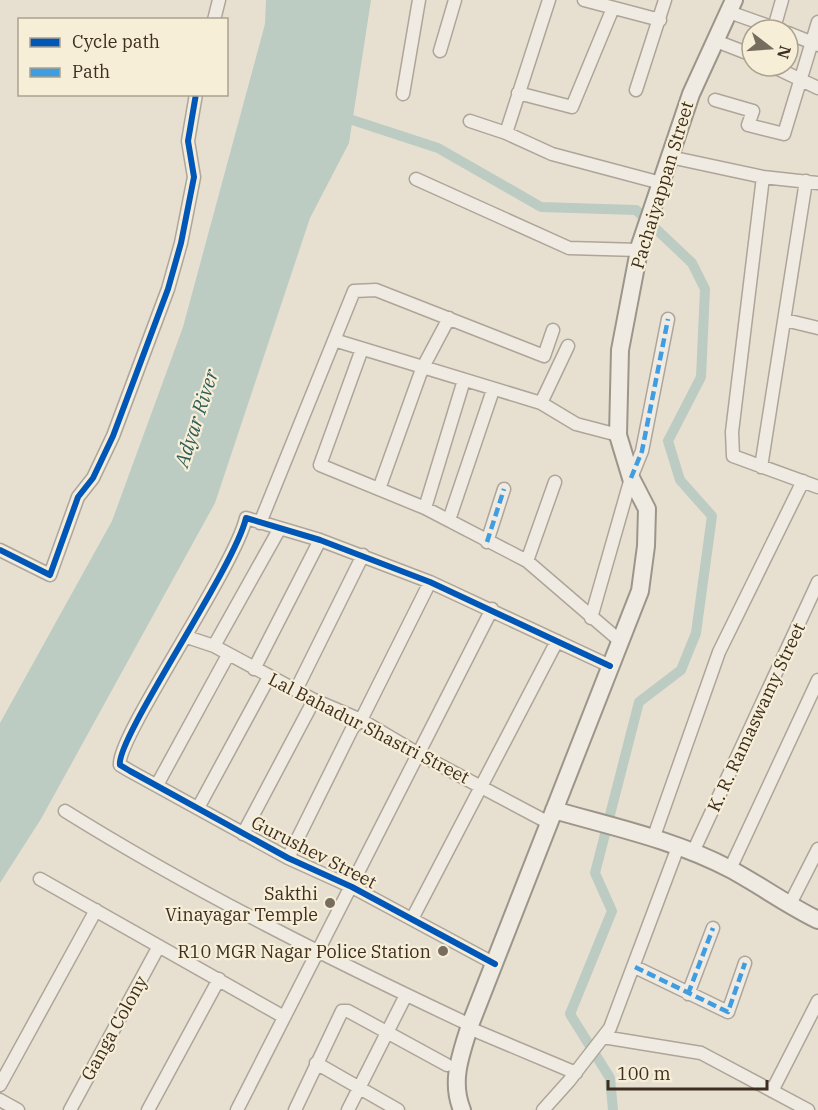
<svg xmlns="http://www.w3.org/2000/svg" width="818" height="1110" font-family="'IBM Plex Serif',serif">
<style>
.water{fill:#bcccc2}
.lines{fill:none;stroke-linecap:round;stroke-linejoin:round}
.canal{stroke:#bcccc2;stroke-width:10}
.street-casing{stroke:#ada599;stroke-width:15}
.secondary-casing{stroke:#9c958a;stroke-width:20}
.street{stroke:#efebe3;stroke-width:12}
.secondary{stroke:#efebe3;stroke-width:16}
.quiet{stroke:#3f9de0;stroke-width:4.5;stroke-dasharray:9 4.5;stroke-linecap:butt}
.cycleway-casing{stroke:#f7eed8;stroke-width:10}
.cycleway{stroke:#0057b8;stroke-width:6}
.poi-dot{fill:#786c5e;stroke:#f7eed8;stroke-width:2}
.labels{text-anchor:middle;dominant-baseline:central;stroke-width:4.5;stroke-linejoin:round;paint-order:stroke}
.street-label{font-size:18px;fill:#3d2e20;stroke:#f7eed8}
.poi-label{font-size:18px;fill:#3d2e20;stroke:#f7eed8;text-anchor:end}
.water-label{font-size:20px;font-style:italic;fill:#2f5d5a;stroke:#f7eed8}
</style>
<rect width="100%" height="100%" fill="#e7e0d1"/>
<path class="water" d="M 266,0 L 371,0 L 349,143 L 310,218 L 215,503 L 41,819 L 0,883 L 0,723 L 112,521 L 183,327 L 265,24 Z"/>
<g class="lines">
<path class="canal" d="M 340,116 L 438,148 L 541,207 L 636,210 L 692,263 L 705,289 L 701,377 L 668,441 L 680,480 L 712,516 L 696,633 L 681,670 L 639,702 L 595,873 L 612,911 L 570,1014 L 610,1078 L 613,1110"/>
<defs>
<path id="street" d="M 584,0 L 660,20
M 729,12 L 780,30
M 214,20 L 219,0
M 774,28 L 782,0
M 788,33 L 818,45
M 716,41 L 752,55
M 440,51 L 455,0
M 772,66 L 818,88
M 636,90 L 665,0
M 518,93 L 572,107 L 613,8
M 403,94 L 419,0
M 715,100 L 753,111 L 748,125 L 784,134 L 818,22
M 470,121 L 506,133 L 552,154 L 661,183
M 506,133 L 549,0
M 670,157 L 763,177 L 818,183
M 763,177 L 732,432 L 733,456 L 818,487
M 416,179 L 569,248 L 639,250
M 785,320 L 818,328
M 334,340 L 541,403 L 576,424 L 618,435
M 362,349 L 320,465 L 425,508 L 527,561 L 620,641
M 541,403 L 568,346
M 761,467 L 806,181
M 379,489 L 422,369 L 449,318
M 425,508 L 464,380
M 449,520 L 493,390
M 260,523 L 354,291 L 376,290 L 544,356 L 553,330
M 487,542 L 504,489
M 0,550 L 50,575 L 78,497 L 93,478 L 113,436 L 168,289 L 181,243 L 194,177 L 188,141 L 196,94
M 527,561 L 555,482
M 591,618 L 631,478 L 642,451 L 668,319
M 187,637 L 214,646 L 314,700 L 361,720 L 417,753 L 549,823
M 214,646 L 280,528
M 254,669 L 320,540
M 296,690 L 363,555
M 157,785 L 228,655
M 198,808 L 269,677
M 65,811 C 195,892 332,960 470,1025
M 243,834 L 314,700
M 653,839 L 719,652 L 803,481
M 693,852 L 818,582
M 288,858 L 353,727 L 361,720 L 430,582
M 730,869 L 818,680
M 40,879 L 284,1017
M 789,906 L 818,849
M 412,919 L 557,641
M 495,964 L 352,887 L 288,858 L 130,771 L 120,765 C 115,740 234,569 246,518 L 320,540 L 430,582 L 610,666
M 635,967 L 728,1012 L 745,963
M 688,994 L 713,928
M 469,1028 L 576,1073
M 603,1037 L 701,1053 L 808,1110
M 316,1063 L 398,1110
M 0,1085 L 96,910
M 772,1091 L 818,1001
M 0,1100 L 18,1110
M 70,1110 L 159,946
M 148,1110 L 219,979
M 237,1110 L 492,609
M 295,1110 L 342,1011 L 348,1011 L 447,1065
M 348,1110 L 406,995
M 543,1110 L 569,1081 L 610,1028 L 678,847"/>
<path id="secondary" d="M 554,810 C 613,827 675,840 730,869 C 760,885 787,905 818,920
M 462,1110 C 450,1081 461,1054 470,1025 L 640,591 L 646,546 L 647,509 L 631,478 L 618,435 L 620,350 L 640,245 L 691,94 L 734,0"/>
</defs>
<use href="#street" class="street-casing"/>
<use href="#secondary" class="secondary-casing"/>
<use href="#street" class="street"/>
<use href="#secondary" class="secondary"/>
<path class="quiet" d="M 631,478 L 642,451 L 668,319
M 487,542 L 504,489
M 635,967 L 728,1012 L 745,963
M 688,994 L 713,928"/>
<defs>
<path id="cycleway" d="M 0,550 L 50,575 L 78,497 L 93,478 L 113,436 L 168,289 L 181,243 L 194,177 L 188,141 L 196,94
M 495,964 L 352,887 L 288,858 L 130,771 L 120,765 C 115,740 234,569 246,518 L 320,540 L 430,582 L 610,666"/>
</defs>
<use href="#cycleway" class="cycleway-casing"/>
<use href="#cycleway" class="cycleway"/>
</g>
<g class="poi-dot">
<circle cx="330" cy="903" r="6"/>
<circle cx="443" cy="951" r="6"/>
</g>
<g class="labels">
<g class="street-label">
<text transform="translate(662 185) rotate(-73)">Pachaiyappan Street</text>
<text transform="translate(756 717) rotate(-65)">K. R. Ramaswamy Street</text>
<text transform="translate(369 728) rotate(27)">Lal Bahadur Shastri Street</text>
<text transform="translate(314 852) rotate(27)">Gurushev Street</text>
<text transform="translate(114 1028) rotate(-61)">Ganga Colony</text>
</g>
<g class="poi-label">
<text x="318" y="893">Sakthi<tspan x="318" dy="21">Vinayagar Temple</tspan></text>
<text x="431" y="951">R10 MGR Nagar Police Station</text>
</g>
<g class="water-label">
<text transform="translate(196 418) rotate(-72)">Adyar River</text>
</g>
</g>
<rect x="18" y="18" width="210" height="78" fill="#f7eed8" stroke="#ada18e" stroke-width="1.5"/>
<rect x="30" y="38" width="30" height="9" fill="#0057b8" stroke="#ada18e" stroke-width="1.5"/>
<text x="72" y="48" font-size="18" fill="#3d2e20">Cycle path</text>
<rect x="30" y="68" width="30" height="9" fill="#3f9de0" stroke="#ada18e" stroke-width="1.5"/>
<text x="72" y="78" font-size="18" fill="#3d2e20">Path</text>
<g transform="translate(770 48) rotate(107)"><circle r="28" fill="#f7eed8" stroke="#ada18e" stroke-width="1.5"/>
<path d="M0-4.5L10 22L0 15L-10 22Z" fill="#786c5e"/>
<text y="-9" font-size="16" font-weight="bold" text-anchor="middle" fill="#3d2e20">N</text>
</g>
<path d="M608 1080v9h159v-9" fill="none" stroke="#3d2e20" stroke-width="3"/>
<text x="617" y="1080" font-size="18" fill="#3d2e20" stroke="#f7eed8" stroke-width="4.5" paint-order="stroke">100 m</text>
</svg>
